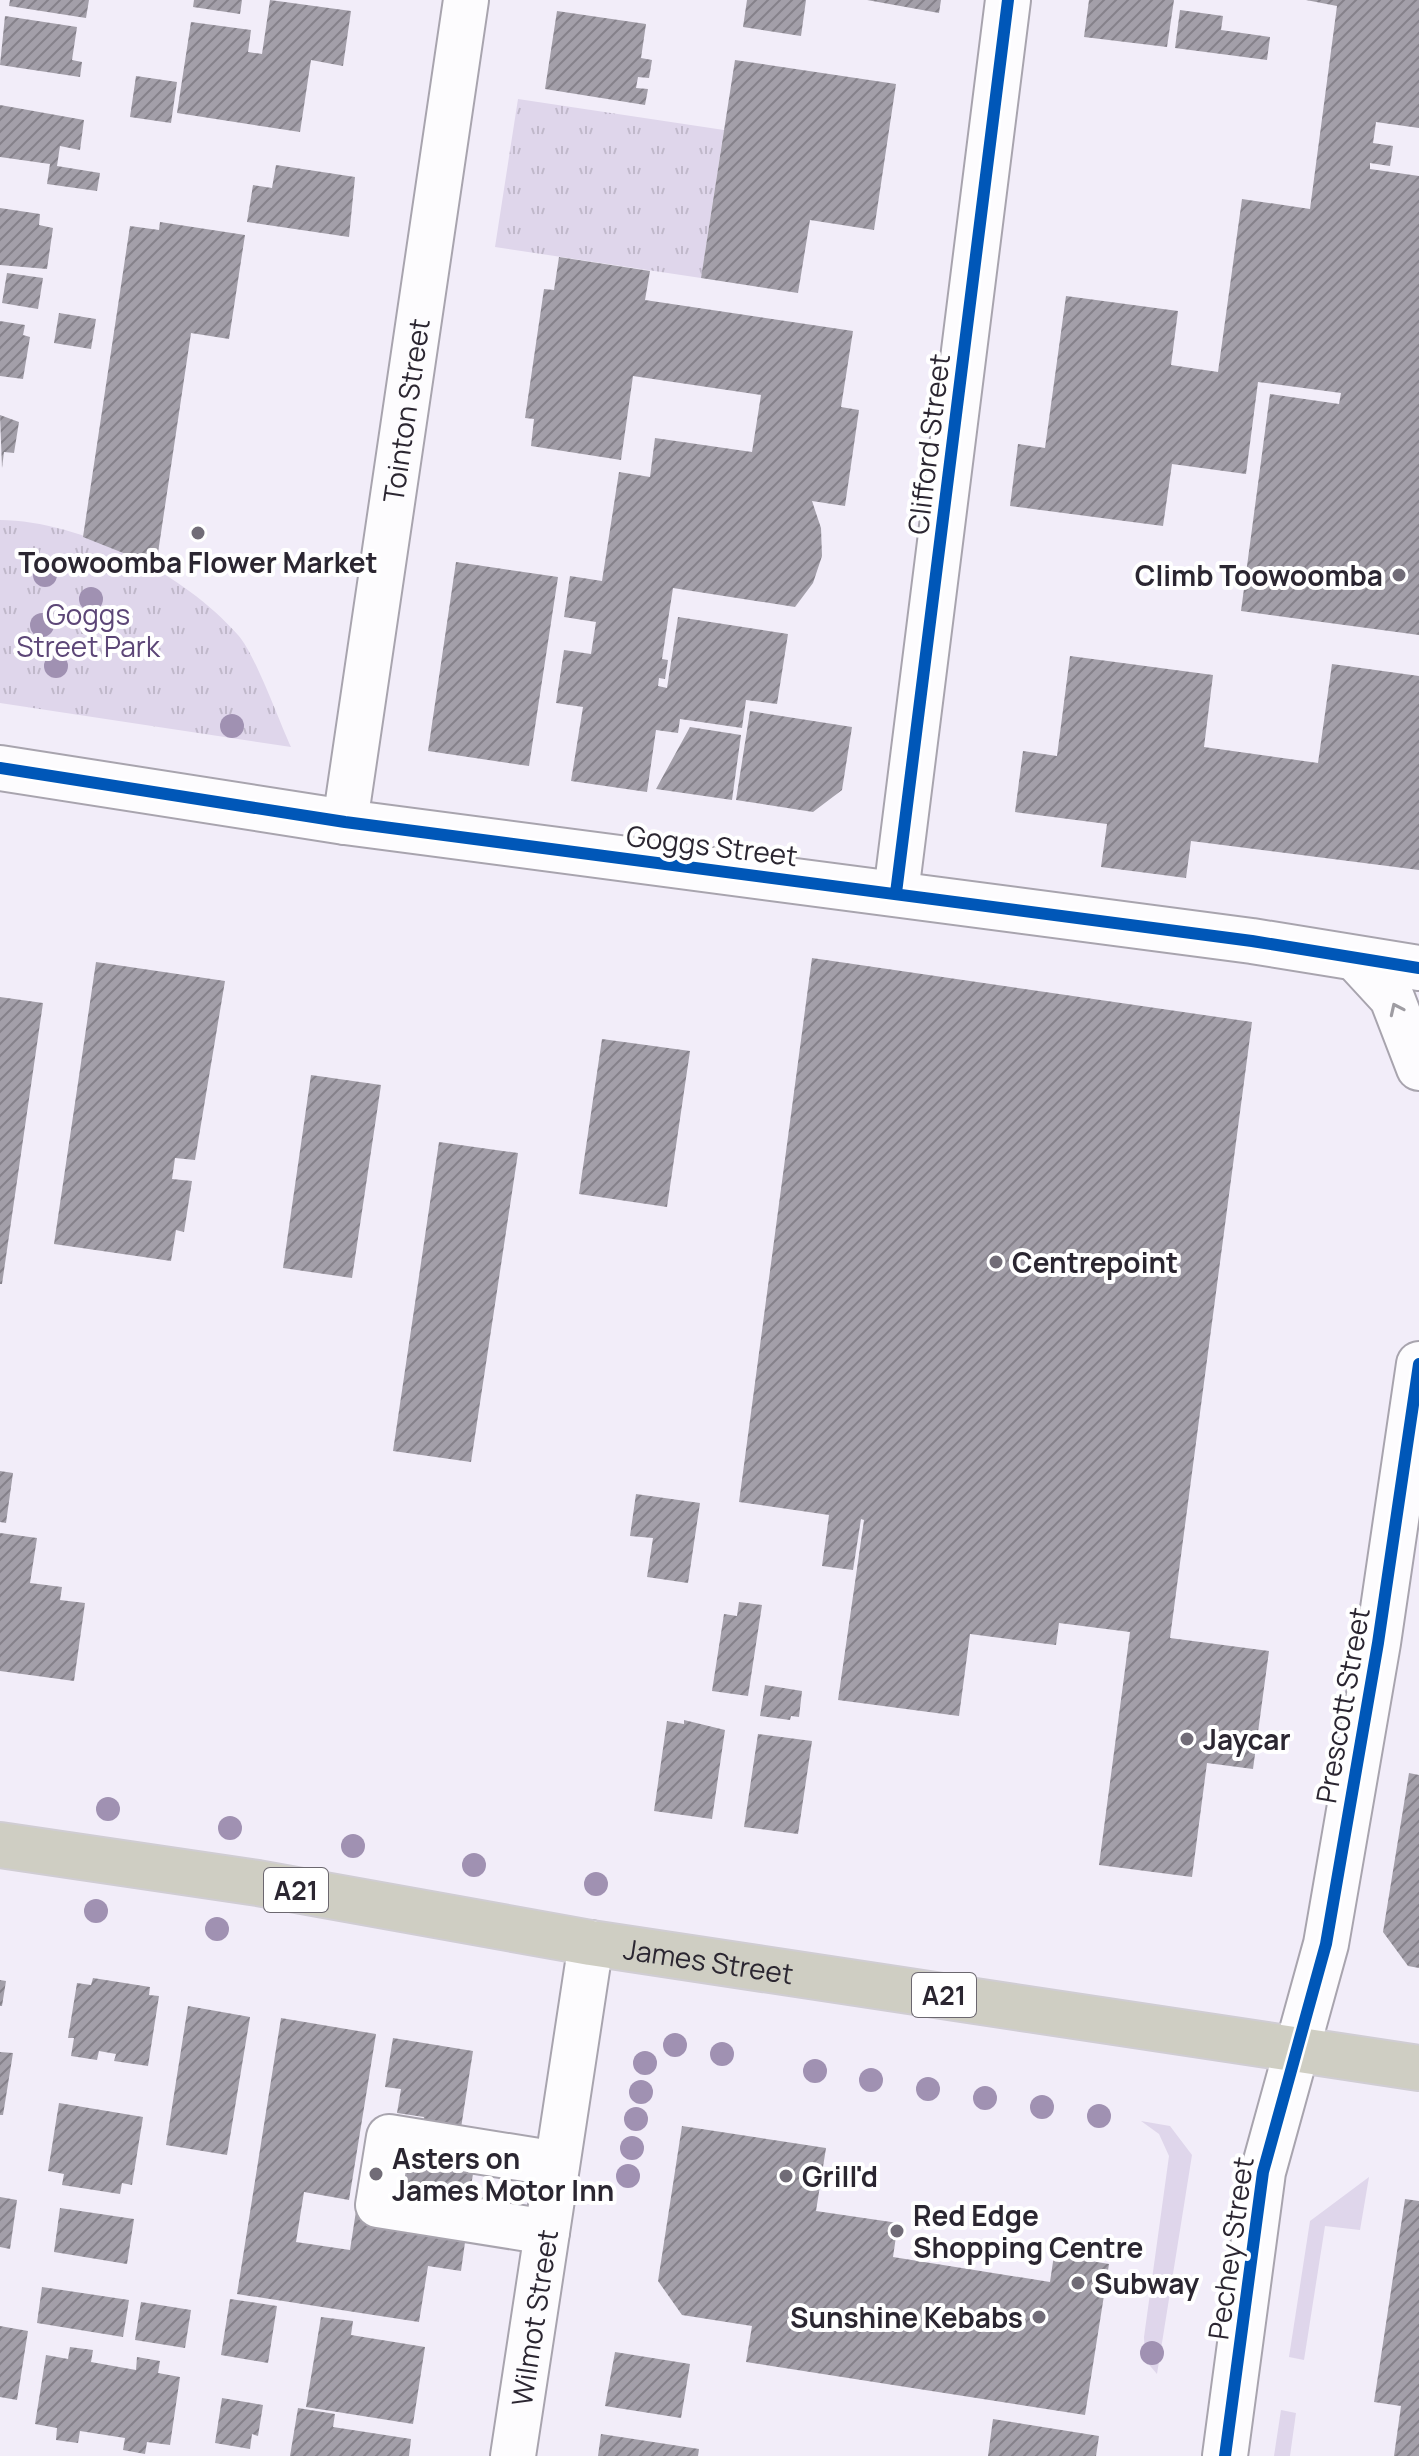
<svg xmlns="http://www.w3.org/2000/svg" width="1419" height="2456" font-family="Manrope,sans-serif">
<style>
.grass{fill:url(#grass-tufts)}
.garden{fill:#dfd6eb}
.building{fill:url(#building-hatch)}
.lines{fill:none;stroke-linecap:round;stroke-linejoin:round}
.minor-casing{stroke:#a8a4ae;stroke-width:48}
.highway-casing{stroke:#d0cdd3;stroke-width:48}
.minor{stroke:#fdfcfe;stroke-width:44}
.highway{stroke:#cfcec3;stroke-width:44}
.cycleway-casing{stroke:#fff;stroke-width:17}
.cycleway{stroke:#0057b8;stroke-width:12}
.tree{fill:#a091b2}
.oneway{stroke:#9e9ca2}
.poi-dot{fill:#716c77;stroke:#fff;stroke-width:3}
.labels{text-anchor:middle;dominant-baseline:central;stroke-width:8;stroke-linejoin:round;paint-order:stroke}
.shield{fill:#fff;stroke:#6b676f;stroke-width:2}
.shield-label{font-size:26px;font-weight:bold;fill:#2b2631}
.street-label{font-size:28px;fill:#2b2631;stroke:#fff}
.poi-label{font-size:28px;font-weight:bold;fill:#2b2631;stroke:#fff;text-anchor:start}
.park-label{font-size:28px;fill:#5c4677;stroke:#fff}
</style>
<defs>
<pattern id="grass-tufts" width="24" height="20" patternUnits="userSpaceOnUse" patternTransform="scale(2)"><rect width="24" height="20" fill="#dfd6eb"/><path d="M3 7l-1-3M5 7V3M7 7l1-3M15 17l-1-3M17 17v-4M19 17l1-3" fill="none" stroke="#c0b8ca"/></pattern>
<pattern id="building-hatch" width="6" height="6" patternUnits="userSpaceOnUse" patternTransform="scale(2)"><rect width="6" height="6" fill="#a39fa9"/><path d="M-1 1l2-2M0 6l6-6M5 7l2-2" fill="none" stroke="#85818a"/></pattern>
</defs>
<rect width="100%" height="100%" fill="#f2edf9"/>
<path class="grass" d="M 518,99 L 724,130 L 701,278 L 495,247 Z
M 0,520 C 82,521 185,574 238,635 C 255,654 279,721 291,747 L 0,703 Z"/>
<path class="garden" d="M 1141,2121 L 1170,2126 L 1192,2155 L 1157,2374 L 1145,2360 L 1144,2337 L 1169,2156 L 1159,2134 Z
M 1369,2177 L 1360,2230 L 1325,2226 L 1304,2360 L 1289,2357 L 1310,2221 Z
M 1281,2410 L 1296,2413 L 1290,2456 L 1274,2456 Z"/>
<path class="building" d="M 10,0 L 89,0 L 86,18 L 9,6 Z
M 194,0 L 242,0 L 240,14 L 193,7 Z
M 270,0 L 351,11 L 343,66 L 311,60 L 300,132 L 177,113 L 191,22 L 251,30 L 248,52 L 262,54 Z
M 747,0 L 806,0 L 801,36 L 743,27 Z
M 867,0 L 941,0 L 939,13 Z
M 1089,0 L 1174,0 L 1167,47 L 1084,37 Z
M 1306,0 L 1419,0 L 1419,128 L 1376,122 L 1373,143 L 1393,146 L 1390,166 L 1370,163 L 1370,169 L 1419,176 L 1419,635 L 1241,611 L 1270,394 L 1339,404 L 1341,393 L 1258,382 L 1246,474 L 1172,464 L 1163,526 L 1010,506 L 1018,444 L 1045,448 L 1066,296 L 1178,311 L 1171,365 L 1218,372 L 1242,199 L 1310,209 L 1337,6 Z
M 1180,10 L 1223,16 L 1221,30 L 1270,37 L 1267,60 L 1175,48 Z
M 557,11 L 646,24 L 641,58 L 652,60 L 649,78 L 638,77 L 636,88 L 648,89 L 645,105 L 545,89 Z
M 5,16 L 77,27 L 72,60 L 82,62 L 80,77 L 0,65 Z
M 735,60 L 896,84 L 874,230 L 810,220 L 798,293 L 701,278 Z
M 136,76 L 177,82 L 171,123 L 130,117 Z
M 0,105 L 84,120 L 80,150 L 60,146 L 57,166 L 100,173 L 97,191 L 47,184 L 50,164 L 0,157 Z
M 276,165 L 355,177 L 349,237 L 247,222 L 253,185 L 272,188 Z
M 0,208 L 40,214 L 39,225 L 53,228 L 47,269 L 0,265 Z
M 160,222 L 245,235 L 229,339 L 191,333 L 156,566 L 83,537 L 130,226 L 159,230 Z
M 559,257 L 650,271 L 645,300 L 853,331 L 841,407 L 859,410 L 845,506 L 812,501 L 821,528 L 822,556 L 813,583 L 795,607 L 673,588 L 662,659 L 668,660 L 665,679 L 659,678 L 658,686 L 667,688 L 678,617 L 788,634 L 777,704 L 746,700 L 742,728 L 680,719 L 678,733 L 656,730 L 647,792 L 571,781 L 583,707 L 556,703 L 564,650 L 591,654 L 596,622 L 564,617 L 570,576 L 602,581 L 619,472 L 650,477 L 655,438 L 752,452 L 761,395 L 633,376 L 621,460 L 531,446 L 534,419 L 525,418 L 544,289 L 554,290 Z
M 7,273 L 43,278 L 38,309 L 2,303 Z
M 59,313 L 96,319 L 91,349 L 54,343 Z
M 0,321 L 25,325 L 23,335 L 30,337 L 23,379 L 0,376 Z
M 0,415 L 19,422 L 14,453 L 4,452 L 2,468 Z
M 456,562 L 558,577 L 529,766 L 428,751 Z
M 1070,656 L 1213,675 L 1204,747 L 1318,763 L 1332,664 L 1419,676 L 1419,870 L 1191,841 L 1186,878 L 1101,867 L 1107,824 L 1015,812 L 1023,751 L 1057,756 Z
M 750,711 L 852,727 L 842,790 L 813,812 L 736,800 Z
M 690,727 L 741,735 L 732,800 L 656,789 Z
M 812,958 L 1252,1022 L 1170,1638 L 1269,1651 L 1253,1769 L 1207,1763 L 1192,1877 L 1099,1865 L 1130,1632 L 1059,1623 L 1056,1645 L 970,1634 L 959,1716 L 838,1700 L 864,1520 L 861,1519 L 853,1570 L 822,1566 L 829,1515 L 739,1502 Z
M 96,962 L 225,981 L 195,1160 L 175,1158 L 172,1179 L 192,1181 L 184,1232 L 176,1230 L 171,1261 L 54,1244 Z
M 0,997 L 43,1003 L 2,1284 L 0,1284 Z
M 602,1039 L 690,1051 L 667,1207 L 579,1194 Z
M 311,1075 L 381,1085 L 352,1278 L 283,1268 Z
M 439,1142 L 518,1153 L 471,1462 L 393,1451 Z
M 0,1471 L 13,1473 L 6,1523 L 0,1522 Z
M 636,1494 L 700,1503 L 688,1583 L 647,1577 L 653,1538 L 630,1536 Z
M 0,1533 L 37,1538 L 30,1583 L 62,1587 L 60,1600 L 85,1603 L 74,1681 L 0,1671 Z
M 739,1602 L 762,1605 L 748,1696 L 712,1691 L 724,1614 L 737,1616 Z
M 765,1685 L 802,1691 L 799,1717 L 791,1716 L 790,1720 L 760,1716 Z
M 684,1720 L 725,1730 L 712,1819 L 654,1811 L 667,1721 L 684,1724 Z
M 758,1734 L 812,1741 L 798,1834 L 744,1827 Z
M 1409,1773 L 1419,1775 L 1419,1968 L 1408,1966 L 1383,1932 Z
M 93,1978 L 150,1987 L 149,1995 L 159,1996 L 148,2066 L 114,2061 L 116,2054 L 99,2051 L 97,2060 L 71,2056 L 74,2038 L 68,2038 L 77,1983 L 91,1985 Z
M 0,1980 L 6,1981 L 2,2006 L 0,2006 Z
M 188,2006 L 250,2017 L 227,2155 L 166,2145 Z
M 281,2018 L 376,2034 L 349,2200 L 304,2192 L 296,2242 L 350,2250 L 356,2211 L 467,2228 L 461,2271 L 428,2266 L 419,2322 L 237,2294 Z
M 393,2038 L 473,2051 L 458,2147 L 420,2141 L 424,2117 L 397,2113 L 401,2089 L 385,2087 Z
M 0,2052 L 13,2053 L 3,2115 L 0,2115 Z
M 59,2103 L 143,2117 L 132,2185 L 122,2183 L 120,2194 L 62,2185 L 64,2174 L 48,2171 Z
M 682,2126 L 826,2148 L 816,2211 L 898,2223 L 893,2257 L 1050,2282 L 1054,2255 L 1109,2264 L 1085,2415 L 746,2362 L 752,2326 L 682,2315 L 658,2281 Z
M 399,2150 L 475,2162 L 468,2204 L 392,2191 Z
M 0,2197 L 17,2200 L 10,2249 L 0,2247 Z
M 1405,2199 L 1419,2201 L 1419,2456 L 1394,2456 L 1401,2406 L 1374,2402 Z
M 60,2208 L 134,2219 L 127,2264 L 54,2252 Z
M 42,2287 L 129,2300 L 123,2337 L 37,2323 Z
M 230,2299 L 277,2306 L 268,2363 L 221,2355 Z
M 141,2302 L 191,2310 L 185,2348 L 135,2340 Z
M 321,2317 L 353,2321 L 351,2335 L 425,2347 L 413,2424 L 306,2407 Z
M 0,2326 L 28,2331 L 17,2400 L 0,2397 Z
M 70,2347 L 93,2350 L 91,2362 L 136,2370 L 137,2357 L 160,2361 L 158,2373 L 180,2377 L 170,2445 L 147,2442 L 145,2454 L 123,2450 L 125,2438 L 80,2431 L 78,2443 L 56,2440 L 57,2428 L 35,2424 L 46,2355 L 68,2359 Z
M 615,2352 L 690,2364 L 681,2418 L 605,2406 Z
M 222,2398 L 263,2405 L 258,2436 L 252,2434 L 250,2449 L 215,2443 Z
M 298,2408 L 335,2414 L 333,2427 L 411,2439 L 409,2456 L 290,2456 Z
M 993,2419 L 1099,2436 L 1096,2456 L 988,2456 Z
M 601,2434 L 699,2449 L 698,2456 L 598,2456 Z"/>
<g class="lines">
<defs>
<g id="minor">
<path d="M 0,768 L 345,822 L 1252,941 L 1419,968"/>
<path id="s1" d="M 345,822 L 466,0"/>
<path d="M 896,893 L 1008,0"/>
<path d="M 1357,960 L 1392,998 L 1419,1068"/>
<path d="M 547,2232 L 378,2205 L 389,2137 L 557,2164"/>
<path id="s2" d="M 513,2456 L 591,1943"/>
<path d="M 1225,2456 L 1263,2172 L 1326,1944 L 1378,1643 L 1419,1364"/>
</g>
<g id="highway">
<path id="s3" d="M 0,1845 L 258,1883 L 591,1943 L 1419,2068"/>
</g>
</defs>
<use href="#minor" class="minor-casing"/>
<use href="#highway" class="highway-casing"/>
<use href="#minor" class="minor"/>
<use href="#highway" class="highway"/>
<defs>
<path id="cycleway" d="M 0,768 L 345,822 L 1252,941 L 1419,968
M 896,893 L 1008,0
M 1225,2456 L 1263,2172 L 1326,1944 L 1378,1643 L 1419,1364"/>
</defs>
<use href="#cycleway" class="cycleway-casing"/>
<use href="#cycleway" class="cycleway"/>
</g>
<g class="tree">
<circle cx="45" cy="575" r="12"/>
<circle cx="91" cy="599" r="12"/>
<circle cx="42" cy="625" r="12"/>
<circle cx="56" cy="666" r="12"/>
<circle cx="232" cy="726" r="12"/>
<circle cx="108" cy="1809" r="12"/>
<circle cx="230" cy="1828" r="12"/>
<circle cx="353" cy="1846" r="12"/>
<circle cx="474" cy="1865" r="12"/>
<circle cx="596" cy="1884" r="12"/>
<circle cx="96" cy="1911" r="12"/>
<circle cx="217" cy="1929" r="12"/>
<circle cx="675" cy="2045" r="12"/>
<circle cx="722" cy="2054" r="12"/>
<circle cx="645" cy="2063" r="12"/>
<circle cx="815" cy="2071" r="12"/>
<circle cx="871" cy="2080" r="12"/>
<circle cx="928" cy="2089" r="12"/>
<circle cx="641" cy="2092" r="12"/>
<circle cx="985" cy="2098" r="12"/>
<circle cx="1042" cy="2107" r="12"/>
<circle cx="1099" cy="2116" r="12"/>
<circle cx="636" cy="2119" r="12"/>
<circle cx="632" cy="2148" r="12"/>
<circle cx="628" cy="2176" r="12"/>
<circle cx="1152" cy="2353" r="12"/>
</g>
<defs><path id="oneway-chevron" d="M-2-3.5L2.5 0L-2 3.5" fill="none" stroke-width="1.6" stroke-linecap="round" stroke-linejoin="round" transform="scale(2)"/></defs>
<use class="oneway" href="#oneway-chevron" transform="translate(1396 1009) rotate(-115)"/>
<g class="poi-dot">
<circle cx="198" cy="533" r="8"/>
<circle cx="1399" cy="575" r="8"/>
<circle cx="996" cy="1262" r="8"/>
<circle cx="1187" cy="1739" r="8"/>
<circle cx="376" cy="2174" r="8"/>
<circle cx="786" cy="2176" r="8"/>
<circle cx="897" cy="2231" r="8"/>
<circle cx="1078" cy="2283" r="8"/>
<circle cx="1039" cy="2317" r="8"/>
</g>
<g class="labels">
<g class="shield">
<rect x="264" y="1868" width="64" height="44" rx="6"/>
<rect x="912" y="1973" width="64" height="44" rx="6"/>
</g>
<g class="shield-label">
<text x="296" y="1890">A21</text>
<text x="944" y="1995">A21</text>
</g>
<g class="street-label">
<text stroke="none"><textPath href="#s1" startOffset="416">Tointon Street</textPath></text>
<text transform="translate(928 444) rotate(-83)">Clifford Street</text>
<text transform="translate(712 845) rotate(7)">Goggs Street</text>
<text transform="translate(1342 1705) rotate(-80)">Prescott Street</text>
<text stroke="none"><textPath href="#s3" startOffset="718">James Street</textPath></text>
<text transform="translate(1230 2248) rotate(-82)">Pechey Street</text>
<text stroke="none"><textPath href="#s2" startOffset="140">Wilmot Street</textPath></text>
</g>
<g class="poi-label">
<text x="198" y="562" text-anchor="middle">Toowoomba Flower Market</text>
<text x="1383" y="575" text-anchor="end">Climb Toowoomba</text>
<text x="1012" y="1262">Centrepoint</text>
<text x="1203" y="1739">Jaycar</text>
<text x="392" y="2158">Asters on<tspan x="392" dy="32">James Motor Inn</tspan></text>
<text x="802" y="2176">Grill'd</text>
<text x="913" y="2215">Red Edge<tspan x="913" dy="32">Shopping Centre</tspan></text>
<text x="1094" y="2283">Subway</text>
<text x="1023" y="2317" text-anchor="end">Sunshine Kebabs</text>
</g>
<g class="park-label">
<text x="88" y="614">Goggs<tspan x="88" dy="32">Street Park</tspan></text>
</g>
</g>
</svg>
